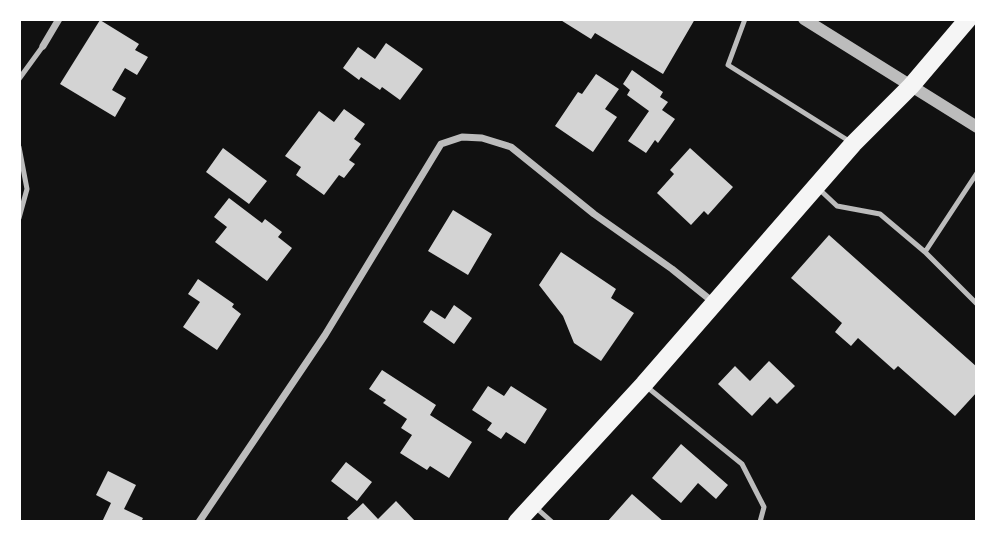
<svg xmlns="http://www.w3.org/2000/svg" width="996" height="541" font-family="Mulish,sans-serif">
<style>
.building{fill:#d3d3d3}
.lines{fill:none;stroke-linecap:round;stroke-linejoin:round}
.service{stroke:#bcbcbc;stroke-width:5}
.minor{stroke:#bcbcbc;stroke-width:7}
.tertiary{stroke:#bcbcbc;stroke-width:12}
.primary{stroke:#f5f5f5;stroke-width:18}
</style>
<rect width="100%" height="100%" fill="#111"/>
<path class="building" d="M 559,19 L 695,19 L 663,74 L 595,33 L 591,39 Z
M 100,20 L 139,44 L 135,50 L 148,57 L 137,75 L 125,68 L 112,90 L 126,98 L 115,117 L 60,84 Z
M 386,43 L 423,69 L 400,100 L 382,87 L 380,90 L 361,77 L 359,80 L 343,68 L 358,47 L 375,59 Z
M 632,70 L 663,92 L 660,97 L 668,102 L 662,110 L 675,119 L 658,143 L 655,140 L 646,153 L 628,141 L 649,111 L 627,95 L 630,90 L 623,84 Z
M 596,74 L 619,89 L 605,109 L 617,117 L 593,152 L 555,126 L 578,92 L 582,94 Z
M 344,109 L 365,124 L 354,139 L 361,144 L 349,160 L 355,164 L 344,178 L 339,175 L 324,195 L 296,175 L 301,167 L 285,156 L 319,111 L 334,122 Z
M 223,148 L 267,181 L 249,204 L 206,172 Z
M 690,148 L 733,187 L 708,215 L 704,211 L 691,225 L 657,193 L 674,174 L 670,170 Z
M 229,198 L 262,223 L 265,219 L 282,232 L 278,237 L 292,248 L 267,281 L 215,242 L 227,227 L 214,217 Z
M 453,210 L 492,234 L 468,275 L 428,251 Z
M 829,235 L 977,367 L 977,392 L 955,416 L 898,366 L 894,370 L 858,338 L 851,346 L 835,332 L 842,323 L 791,278 Z
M 561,252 L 616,289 L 611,298 L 634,313 L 601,361 L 574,343 L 563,316 L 539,285 Z
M 198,279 L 234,304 L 232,307 L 241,314 L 217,350 L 183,327 L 200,302 L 188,294 Z
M 454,305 L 472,318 L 454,344 L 423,322 L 431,310 L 445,319 Z
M 769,361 L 795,386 L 777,404 L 770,397 L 752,416 L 718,384 L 735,366 L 750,381 Z
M 382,370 L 436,405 L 430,415 L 472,442 L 449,478 L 430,466 L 427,470 L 400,453 L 412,435 L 401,428 L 407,419 L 383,403 L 386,400 L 369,389 Z
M 488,386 L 504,396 L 511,386 L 547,409 L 525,444 L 506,432 L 501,439 L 487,430 L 492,423 L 472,410 Z
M 681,444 L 728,485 L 716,499 L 698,483 L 681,503 L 652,478 Z
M 346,462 L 372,482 L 357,501 L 331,481 Z
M 108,471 L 136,485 L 124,509 L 143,518 L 141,522 L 102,522 L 111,503 L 96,495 Z
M 632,494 L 664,522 L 607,522 Z
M 396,501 L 416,522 L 350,522 L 347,518 L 363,503 L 378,519 Z"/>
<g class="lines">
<path class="service" d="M 745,19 L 728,65 L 849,141
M 19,79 L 43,46
M 19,147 L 27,189 L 19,218
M 819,189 L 837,206 L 880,214 L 925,252 L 977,304
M 925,252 L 977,173
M 647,387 L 742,464 L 764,507 L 760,522
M 535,507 L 552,522"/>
<path class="minor" d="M 43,46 L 59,19
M 199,522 L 325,335 L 441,144 L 462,137 L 482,138 L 511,147 L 594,214 L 672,269 L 713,302"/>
<path class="tertiary" d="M 804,19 L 977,127"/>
<path class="primary" d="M 517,522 L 644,384 L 853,144 L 911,86 L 968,19"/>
</g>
<rect width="996" height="541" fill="none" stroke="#ffffff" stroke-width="42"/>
</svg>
